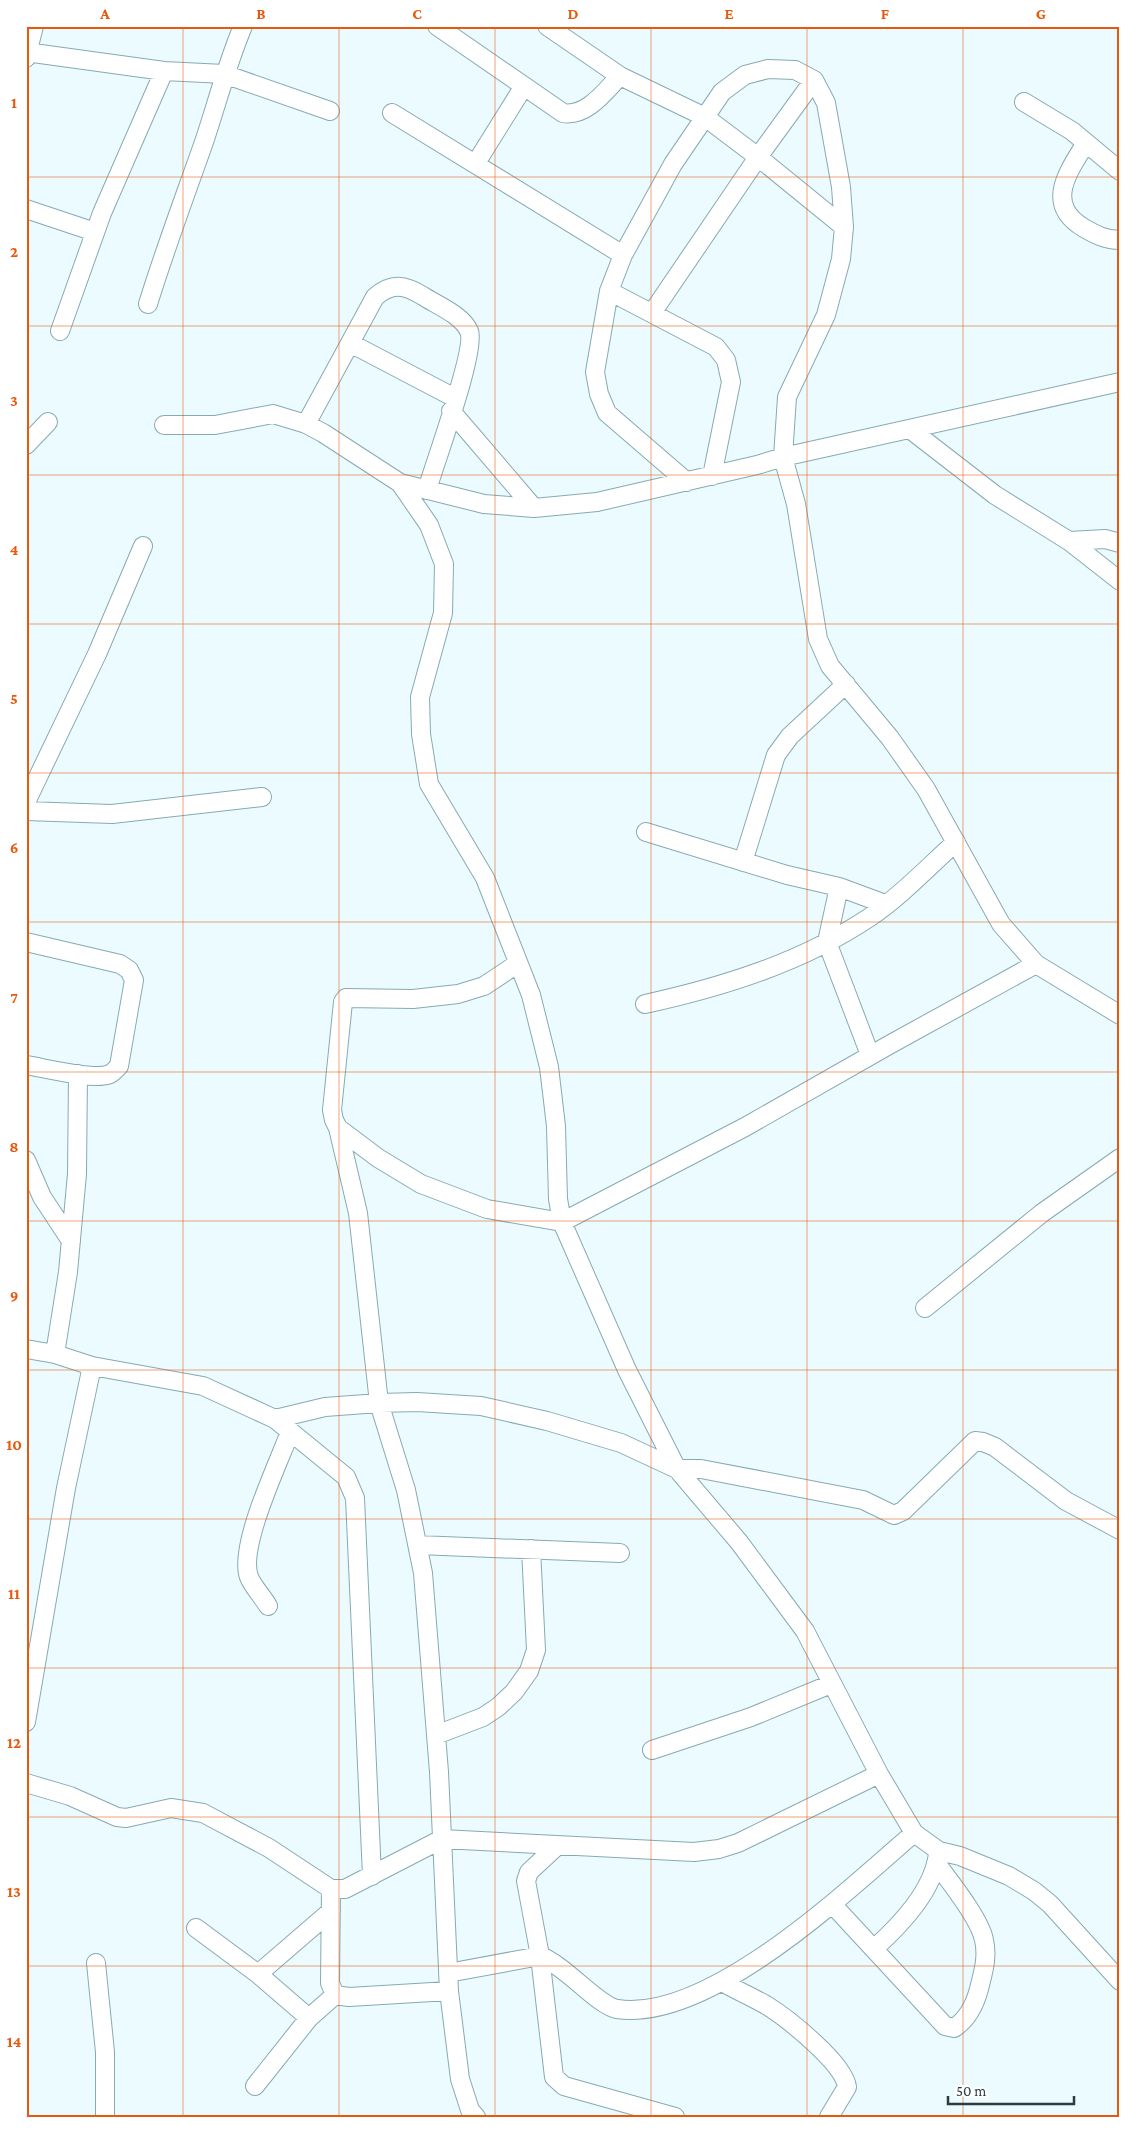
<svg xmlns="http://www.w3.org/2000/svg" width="1146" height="2143" font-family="'Crimson Pro',serif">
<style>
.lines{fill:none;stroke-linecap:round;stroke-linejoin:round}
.minor-casing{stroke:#86aab2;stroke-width:20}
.minor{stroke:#fff;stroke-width:18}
.grid{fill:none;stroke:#e8590c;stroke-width:1;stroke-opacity:0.55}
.neatline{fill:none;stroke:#e8590c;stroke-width:2}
.grid-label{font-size:16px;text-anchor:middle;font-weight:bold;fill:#e8590c}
</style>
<rect width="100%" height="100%" fill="#ecfbff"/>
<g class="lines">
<defs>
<path id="minor" d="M 437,26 L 563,113 C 587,117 605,91 620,76
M 547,26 L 620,76 L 705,117 L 758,157 L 844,227
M 26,52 L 164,71 L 224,74 L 330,111
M 26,58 L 34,26
M 1024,102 L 1072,131 L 1120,171
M 392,113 L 623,255 L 609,291 L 595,372 L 599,394 L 607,413 L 687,482
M 1086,143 C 1068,172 1044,204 1084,228 C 1096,235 1106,240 1120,240
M 476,163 L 524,86
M 26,209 L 95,232
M 623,255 L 673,164 L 722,92 L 745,75 L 768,69 L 795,70 L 814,80 L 826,103 L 841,187 L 844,227 L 841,259 L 826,315 L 787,397 L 783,457 L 796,504 L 818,639 L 830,666 L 890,738 L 926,789 L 1001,924 L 1036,964 L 1120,1015
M 609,291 L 716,347 L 726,360 L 731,382 L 712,476
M 148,304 C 165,249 185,196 204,142 C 217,103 227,64 243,26
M 652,313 L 758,157 L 814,80
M 60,331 L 102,213 L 164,71
M 350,343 L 455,398
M 451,411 L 534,508
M 306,424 L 375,297 C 392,282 405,285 423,296 C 437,305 462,315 469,331 C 477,349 434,465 427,490
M 164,425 L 215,425 L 273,414 L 306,424 L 323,433 L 400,483 L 484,504 L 534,508 L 597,502 L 757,465 L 783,457 L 1120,382
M 911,430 L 995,495 L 1069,541 L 1120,581
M 26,445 L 48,422
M 400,483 L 429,525 L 444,564 L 443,613 L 420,697 L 421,734 L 429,784 L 485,878 L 531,995 L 549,1067 L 556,1126 L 558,1199 L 562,1222 L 627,1370 L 677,1469 L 739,1542 L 805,1631 L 879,1774 L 914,1833 L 939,1851 L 960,1856 L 1009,1876 L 1034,1891 L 1050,1904 L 1120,1981
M 1069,541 L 1105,539 L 1120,543
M 26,802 L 97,654 L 143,546
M 26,811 L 112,814 L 262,797
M 646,832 L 787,875 L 839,887 L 885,904
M 743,862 L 776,755 L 790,736 L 846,684
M 839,887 L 827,942 L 870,1055
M 26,942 L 120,964 L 129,970 L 134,980 L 119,1066 C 116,1069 114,1072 110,1074 C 94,1081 45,1068 26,1065
M 517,964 L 484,986 L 458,994 L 413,999 L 346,998 L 343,1002 L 332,1110 L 334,1120 L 338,1128 L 378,1158 L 421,1184 L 487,1209 L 562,1222 L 745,1127 L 889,1045 L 1036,964
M 645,1004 C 723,987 803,962 870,917 C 901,896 928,867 956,842
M 338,1128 L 358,1213 L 379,1403 L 406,1490 L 423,1573 L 439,1772 L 449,1991 L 460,2079 L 470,2110 L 476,2117
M 26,1160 L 42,1197 L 71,1241
M 925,1308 L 1042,1213 L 1120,1158
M 26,1349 L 55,1354 L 92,1366 L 203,1386 L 275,1419 L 325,1407 L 379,1403 L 417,1402 L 481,1406 L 547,1421 L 621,1443 L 677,1469 L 701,1469 L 863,1500 L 894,1515 L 903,1511 L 975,1441 L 983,1442 L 995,1447 L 1066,1501 L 1120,1530
M 55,1354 L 68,1272 L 77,1174 L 78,1074
M 275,1419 L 346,1477 L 355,1498 L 372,1876
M 418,1545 L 620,1553
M 268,1606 C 263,1597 253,1587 249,1577 C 238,1547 278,1464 290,1432
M 26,1722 L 66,1488 L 92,1366
M 436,1735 L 483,1717 L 498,1707 L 514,1692 L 529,1671 L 536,1650 L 531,1549
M 652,1750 L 751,1717 L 831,1684
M 26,1783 L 70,1796 L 117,1817 L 126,1818 L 171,1808 L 203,1813 L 269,1848 L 331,1889 L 345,1889 L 442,1839 L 694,1852 L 719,1849 L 738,1843 L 879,1774
M 557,1846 L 529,1872 L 526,1881 L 540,1956 L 554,2077 L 564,2086 L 675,2117
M 331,1889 L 330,1983 L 335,1995 L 349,1997 L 449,1991
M 832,1904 L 945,2026 L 954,2028 C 968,2019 975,2004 979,1989 C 983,1973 988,1957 984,1940 C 980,1919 950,1882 937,1864
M 196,1928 L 258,1974 L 309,2018
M 875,1948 C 901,1924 933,1891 938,1854
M 96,1963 L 105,2052 L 105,2117
M 448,1973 L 540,1956 C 565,1965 598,2006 617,2009 C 709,2023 848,1890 914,1833
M 258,1974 L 331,1911
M 722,1982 C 736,1990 752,1997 766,2005 C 787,2018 844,2063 847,2087 L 829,2117
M 255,2086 L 309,2018 L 335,1995"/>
</defs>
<use href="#minor" class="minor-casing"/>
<use href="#minor" class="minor"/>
</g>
<path class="grid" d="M 183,26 L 183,2117M 339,26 L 339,2117M 495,26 L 495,2117M 651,26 L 651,2117M 807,26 L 807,2117M 963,26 L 963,2117M 26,177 L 1120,177M 26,326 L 1120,326M 26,475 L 1120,475M 26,624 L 1120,624M 26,773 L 1120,773M 26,922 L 1120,922M 26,1072 L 1120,1072M 26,1221 L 1120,1221M 26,1370 L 1120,1370M 26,1519 L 1120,1519M 26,1668 L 1120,1668M 26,1817 L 1120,1817M 26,1966 L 1120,1966"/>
<rect width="1146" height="2143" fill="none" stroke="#ffffff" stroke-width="55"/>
<path d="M948 2096v8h126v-8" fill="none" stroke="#2c3b3f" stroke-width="2.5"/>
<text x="956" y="2096" font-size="15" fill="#2c3b3f" stroke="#ffffff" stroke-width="4" paint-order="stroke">50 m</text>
<rect x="28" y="28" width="1090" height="2088" class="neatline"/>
<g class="grid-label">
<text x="105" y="19">A</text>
<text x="261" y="19">B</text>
<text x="417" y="19">C</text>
<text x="573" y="19">D</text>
<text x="729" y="19">E</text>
<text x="885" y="19">F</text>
<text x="1041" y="19">G</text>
<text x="14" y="108">1</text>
<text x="14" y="257">2</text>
<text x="14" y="406">3</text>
<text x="14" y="555">4</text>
<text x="14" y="704">5</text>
<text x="14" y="853">6</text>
<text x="14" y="1003">7</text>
<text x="14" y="1152">8</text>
<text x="14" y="1301">9</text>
<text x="14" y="1450">10</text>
<text x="14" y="1599">11</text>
<text x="14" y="1748">12</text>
<text x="14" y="1897">13</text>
<text x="14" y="2047">14</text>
</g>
</svg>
